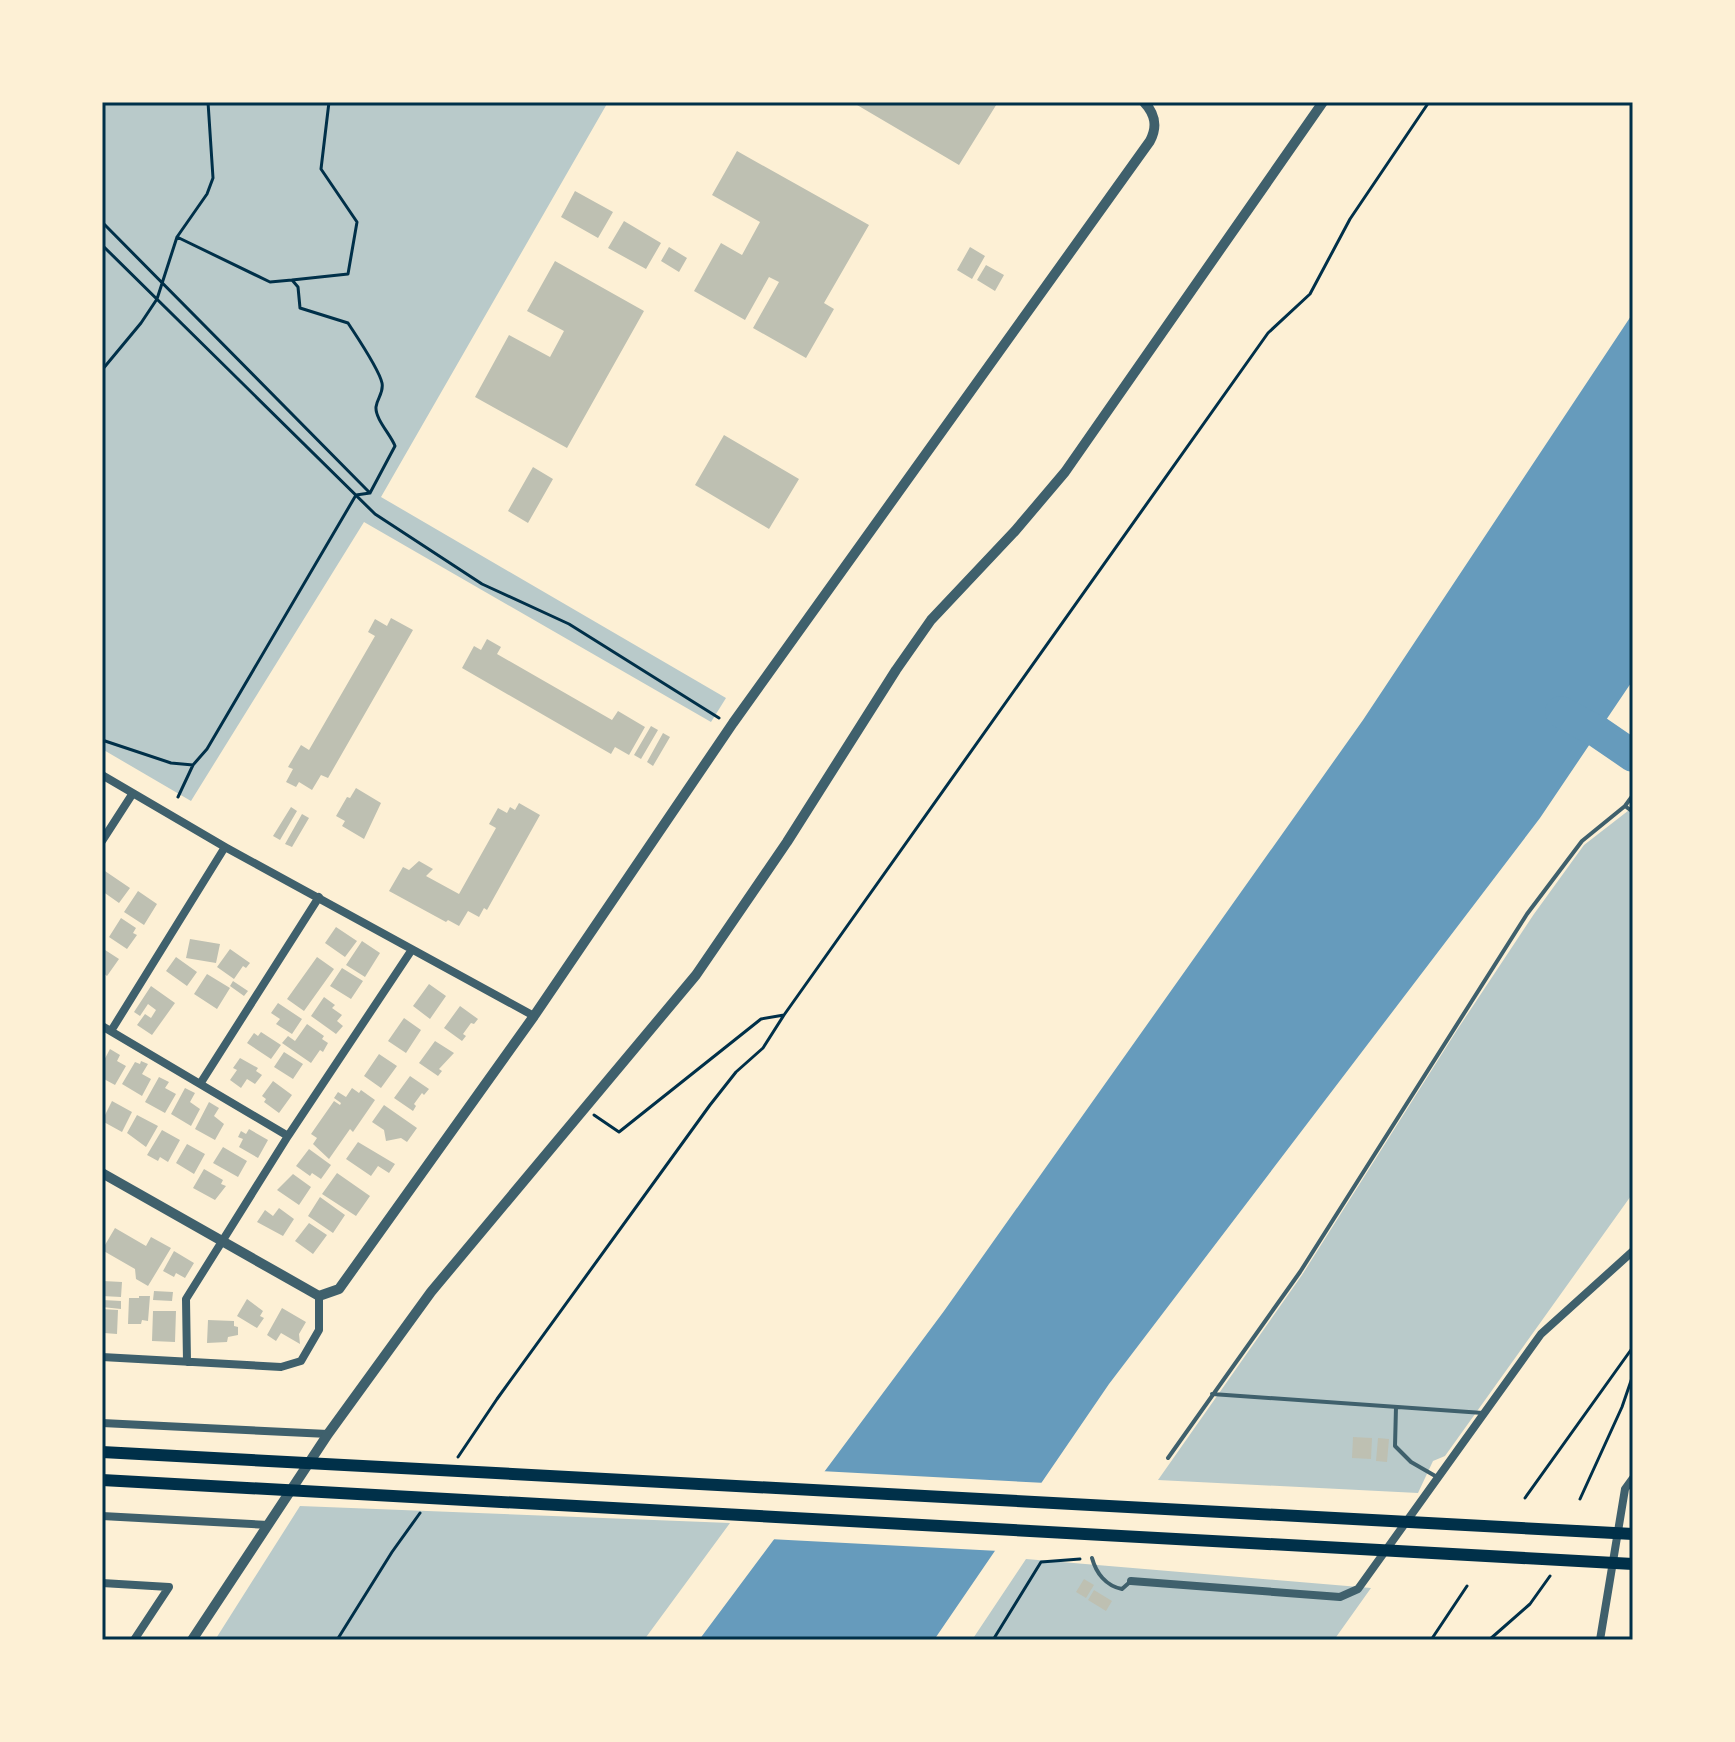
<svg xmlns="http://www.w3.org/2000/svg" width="1735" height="1742" font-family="Mulish,sans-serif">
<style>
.green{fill:#b9caca}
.water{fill:#669bbc}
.pier{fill:#fdf0d5}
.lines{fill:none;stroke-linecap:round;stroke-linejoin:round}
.river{stroke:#669bbc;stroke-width:32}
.building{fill:#bec0b2}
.path{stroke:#003049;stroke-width:3}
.service{stroke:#3f606c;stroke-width:4}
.minor{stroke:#3f606c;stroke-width:8}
.tertiary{stroke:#3f606c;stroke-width:10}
.trunk{stroke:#003049;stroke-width:12}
.neatline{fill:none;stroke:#003049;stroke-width:3}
</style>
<rect width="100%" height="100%" fill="#fdf0d5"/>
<path class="green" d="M 102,102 L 608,102 L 381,497 L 726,698 L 711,722 L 364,522 L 191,801 L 102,749 Z
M 1633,807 L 1633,1193 L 1445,1456 L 1433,1461 L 1418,1493 L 1158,1480 L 1302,1275 L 1457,1030 L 1534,914 L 1584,845 Z
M 300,1506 L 730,1523 L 644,1640 L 215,1640 Z
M 1026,1559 L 1371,1588 L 1334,1640 L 972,1640 Z"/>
<path class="water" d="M 1633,313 L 1633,680 L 1540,818 L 1109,1384 L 934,1640 L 699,1640 L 944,1311 L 1363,720 Z"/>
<path class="pier" d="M 820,1471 L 1046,1483 L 999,1551 L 769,1539 Z"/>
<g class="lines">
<path class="river" d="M 1561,712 L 1598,732 L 1633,756"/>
</g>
<path class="building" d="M 852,102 L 998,102 L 959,165 Z
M 737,151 L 869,225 L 824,303 L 834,309 L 806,358 L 753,328 L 779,282 L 769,277 L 745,320 L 694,291 L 721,243 L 742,255 L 760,222 L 712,195 Z
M 575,191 L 613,212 L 598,238 L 561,217 Z
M 624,221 L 661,243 L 646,269 L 608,248 Z
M 669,247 L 687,258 L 679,272 L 661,261 Z
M 970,247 L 985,256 L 972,279 L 957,270 Z
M 555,261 L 644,311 L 567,448 L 475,397 L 509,335 L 550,357 L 564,331 L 527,311 Z
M 986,265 L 1004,275 L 995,291 L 977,280 Z
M 724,435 L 799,479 L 769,529 L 695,485 Z
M 533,467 L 553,479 L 528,523 L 508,511 Z
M 391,618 L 413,630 L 328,778 L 321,775 L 312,790 L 299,782 L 296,787 L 286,782 L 293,769 L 288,767 L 301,745 L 309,750 L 375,636 L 368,632 L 375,619 L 387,626 Z
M 487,639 L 501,647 L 497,654 L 612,720 L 618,711 L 645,727 L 629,755 L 615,747 L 611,754 L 462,668 L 474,646 L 481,650 Z
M 651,726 L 658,730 L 641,759 L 634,755 Z
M 663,733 L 670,737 L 653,766 L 647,762 Z
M 356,788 L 381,803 L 364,839 L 342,826 L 345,821 L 336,816 L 347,797 L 350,798 Z
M 519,803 L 540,815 L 487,910 L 484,908 L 479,917 L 468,911 L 459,926 L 448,920 L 446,922 L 389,891 L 403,867 L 409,870 L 419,861 L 433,869 L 426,876 L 459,894 L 496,828 L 489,824 L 498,808 L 507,813 L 510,807 L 515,810 Z
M 291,807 L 297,811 L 280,840 L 273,836 Z
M 302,814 L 309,818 L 292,847 L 285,844 Z
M 102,869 L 130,888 L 119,903 L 102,891 Z
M 138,891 L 157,904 L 144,925 L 124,912 Z
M 121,918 L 136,928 L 133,933 L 137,935 L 127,949 L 109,937 Z
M 336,927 L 357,941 L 345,957 L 325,943 Z
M 190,939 L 220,944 L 216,963 L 186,958 Z
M 362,941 L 380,953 L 365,977 L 346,965 Z
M 102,948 L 119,959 L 107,976 L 102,972 Z
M 230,949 L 250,963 L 246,968 L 243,966 L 234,979 L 217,967 Z
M 176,957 L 197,972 L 187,986 L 166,971 Z
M 317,957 L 334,969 L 304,1011 L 287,999 Z
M 342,968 L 363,981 L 351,999 L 330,986 Z
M 207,974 L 230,988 L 217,1009 L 194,994 Z
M 233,981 L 248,991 L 244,996 L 230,986 Z
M 429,984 L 446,996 L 430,1019 L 413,1006 Z
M 151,986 L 175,1003 L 152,1035 L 137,1025 L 145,1014 L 151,1018 L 156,1010 L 148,1004 L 140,1016 L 134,1012 Z
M 324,997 L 335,1005 L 332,1008 L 342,1015 L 337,1021 L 343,1026 L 336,1034 L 311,1016 Z
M 278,1003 L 302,1019 L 292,1034 L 276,1024 L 280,1019 L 271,1013 Z
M 460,1006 L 478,1019 L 474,1024 L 471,1023 L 463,1034 L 466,1036 L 462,1041 L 444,1028 Z
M 404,1018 L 421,1030 L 406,1053 L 388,1041 Z
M 307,1024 L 324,1036 L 322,1039 L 328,1043 L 323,1052 L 320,1050 L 311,1063 L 282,1043 L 288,1036 L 295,1041 Z
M 261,1032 L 281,1045 L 271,1059 L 247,1043 L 254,1033 L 258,1036 Z
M 435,1041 L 454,1053 L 439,1069 L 442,1071 L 438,1076 L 419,1063 Z
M 110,1049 L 120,1055 L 117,1061 L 126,1066 L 115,1085 L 102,1078 L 102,1064 Z
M 284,1052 L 303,1064 L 293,1079 L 274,1067 Z
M 379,1054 L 397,1066 L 381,1088 L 364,1076 Z
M 240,1058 L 258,1068 L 256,1071 L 262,1075 L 255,1084 L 247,1079 L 241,1088 L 230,1080 L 237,1070 L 233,1068 Z
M 141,1061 L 148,1064 L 142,1074 L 151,1079 L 142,1096 L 122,1084 L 135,1062 L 140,1064 Z
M 410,1076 L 429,1089 L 424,1095 L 422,1093 L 414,1104 L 416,1106 L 413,1111 L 394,1098 Z
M 159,1077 L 169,1082 L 165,1088 L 176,1094 L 165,1113 L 145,1102 Z
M 273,1081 L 292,1095 L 279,1113 L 264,1102 L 266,1099 L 262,1096 Z
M 185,1088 L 195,1093 L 190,1102 L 200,1109 L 191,1126 L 171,1114 Z
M 352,1088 L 359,1093 L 361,1090 L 375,1100 L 353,1132 L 350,1129 L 329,1159 L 313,1144 L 317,1138 L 311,1134 L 334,1101 L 340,1105 L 341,1103 L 334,1098 L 338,1092 L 346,1097 Z
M 112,1101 L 132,1112 L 122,1132 L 102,1121 Z
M 209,1102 L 219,1108 L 214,1116 L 224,1124 L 215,1140 L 195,1129 Z
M 384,1105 L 417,1128 L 407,1142 L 401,1138 L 386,1141 L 384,1130 L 372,1122 Z
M 137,1115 L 158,1126 L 146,1147 L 127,1133 Z
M 249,1129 L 268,1140 L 258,1158 L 239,1147 L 243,1139 L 238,1137 L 241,1131 L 246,1134 Z
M 162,1130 L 180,1140 L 168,1162 L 160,1157 L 158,1161 L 147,1155 Z
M 358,1142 L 395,1164 L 389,1173 L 378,1166 L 371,1176 L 346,1159 Z
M 187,1144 L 205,1154 L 194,1174 L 176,1163 Z
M 223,1147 L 247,1161 L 238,1177 L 213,1163 Z
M 309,1149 L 331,1165 L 321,1179 L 312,1173 L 310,1176 L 296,1166 Z
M 204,1169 L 223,1180 L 221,1184 L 226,1186 L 215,1200 L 193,1188 Z
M 337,1173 L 370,1196 L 356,1216 L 322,1194 Z
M 293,1174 L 311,1187 L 299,1205 L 277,1190 Z
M 320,1197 L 345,1215 L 333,1233 L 308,1216 Z
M 279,1208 L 294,1219 L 283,1236 L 257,1222 L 265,1210 L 273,1216 Z
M 309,1223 L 327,1235 L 313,1254 L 295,1241 Z
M 115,1228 L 146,1246 L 151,1237 L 171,1248 L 148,1286 L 136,1279 L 135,1269 L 102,1250 Z
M 174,1251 L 194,1263 L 185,1278 L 176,1273 L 174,1277 L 163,1271 Z
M 103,1281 L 122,1282 L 121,1297 L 102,1296 Z
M 154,1291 L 173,1292 L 172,1301 L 153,1300 Z
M 139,1296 L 150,1296 L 148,1321 L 142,1320 L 141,1324 L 128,1324 L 129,1298 L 139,1298 Z
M 247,1299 L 263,1311 L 260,1316 L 264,1318 L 257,1328 L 237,1316 Z
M 103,1300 L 121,1301 L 121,1309 L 102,1307 Z
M 282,1308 L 306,1322 L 299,1334 L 300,1344 L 281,1333 L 276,1341 L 267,1335 Z
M 102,1309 L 118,1310 L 117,1334 L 104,1333 Z
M 153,1311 L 176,1311 L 175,1342 L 152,1341 Z
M 208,1320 L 234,1321 L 234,1326 L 238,1327 L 238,1335 L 228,1337 L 227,1342 L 207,1343 Z
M 1353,1437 L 1372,1438 L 1371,1459 L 1352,1458 Z
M 1378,1438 L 1389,1439 L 1387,1462 L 1376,1461 Z
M 1084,1579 L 1094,1585 L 1086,1598 L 1076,1592 Z
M 1094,1590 L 1112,1601 L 1106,1611 L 1088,1600 Z"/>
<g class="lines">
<path class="path" d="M 102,222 L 370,493
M 177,237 L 270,282 L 292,280 L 298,287 L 300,308 L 348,323 C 357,337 379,369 382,383 C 384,393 377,398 376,407 C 375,419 391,435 395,446 L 370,493
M 102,245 L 375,514 L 482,584 L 569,624 L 719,718
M 292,280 L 348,274 L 357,222 L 321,169 L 329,102
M 102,370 L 141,323 L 157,299 L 177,237 L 207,194 L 213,178 L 208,102
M 102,740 L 171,763 L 193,765 L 207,749 L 356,495 L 370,493
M 178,797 L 193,765
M 784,1015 L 1268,333 L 1310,294 L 1350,219 L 1429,102
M 458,1457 L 497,1399 L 710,1105 L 736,1072 L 763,1048 L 784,1015 L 761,1019 L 619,1132 L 594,1115
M 1525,1498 L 1633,1347
M 1580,1499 L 1622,1407 L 1633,1375
M 337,1640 L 392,1552 L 420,1513
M 993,1640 L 1041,1562 L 1080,1559
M 1431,1640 L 1467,1586
M 1489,1640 L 1530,1604 L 1550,1576"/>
<path class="service" d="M 1633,795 L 1625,806 L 1633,812
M 1212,1394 L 1483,1413
M 1396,1407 L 1395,1446 L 1411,1462 L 1437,1477
M 1168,1458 L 1300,1272 L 1527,914 L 1582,841 L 1625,806
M 1092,1558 C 1096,1573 1106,1586 1122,1589 L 1131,1581"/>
<path class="minor" d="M 102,775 L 225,847 L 534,1016
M 102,841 L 133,793
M 102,1026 L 288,1136
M 111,1031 L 225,847
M 200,1084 L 319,897
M 102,1357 L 281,1367 L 301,1361 L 319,1330 L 319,1296
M 187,1362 L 186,1299 L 288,1136 L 411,951
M 102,1423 L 328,1434
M 102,1516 L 268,1525
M 1131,1581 L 1340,1597 L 1358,1589 L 1541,1334 L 1633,1251
M 102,1583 L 169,1587 L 134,1640
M 1600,1640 L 1625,1489 L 1633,1478"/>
<path class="tertiary" d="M 102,1173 L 319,1296 L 339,1289 L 534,1016 L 733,723 L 1150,141 C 1158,126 1155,114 1144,102
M 192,1640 L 328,1434 L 431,1292 L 696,975 L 787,842 L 896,670 L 931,620 L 1015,531 L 1065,472 L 1323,102"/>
<path class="trunk" d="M 102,1452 L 1633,1534
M 102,1480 L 1633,1564"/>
</g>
<rect width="1735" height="1742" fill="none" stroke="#fdf0d5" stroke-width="208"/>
<rect x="104" y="104" width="1527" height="1534" class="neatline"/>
</svg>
